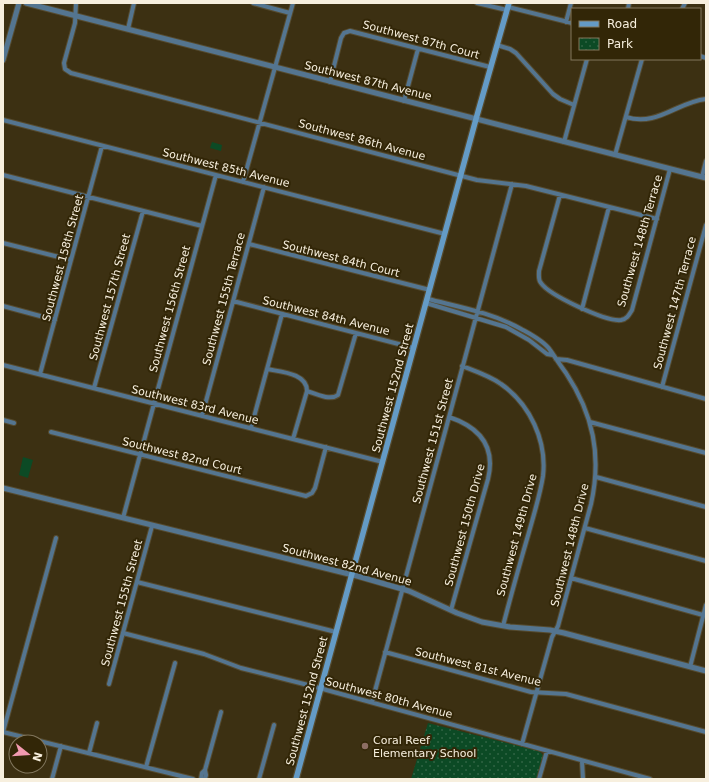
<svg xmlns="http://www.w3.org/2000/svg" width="709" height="782" font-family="'DejaVu Sans',sans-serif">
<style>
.grass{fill:#0c4a25}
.park{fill:url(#park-dots)}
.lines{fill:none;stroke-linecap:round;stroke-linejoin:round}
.minor-casing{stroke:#564b2f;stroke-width:6}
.tertiary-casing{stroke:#564b2f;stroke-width:7}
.secondary-casing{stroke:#564b2f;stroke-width:8}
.minor{stroke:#547590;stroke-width:4}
.tertiary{stroke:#547590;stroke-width:5}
.secondary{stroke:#649bc6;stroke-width:5.5}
.education-dot{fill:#8d6e63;stroke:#322607;stroke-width:1.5}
.labels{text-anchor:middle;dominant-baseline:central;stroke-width:4;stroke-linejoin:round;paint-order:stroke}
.street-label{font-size:11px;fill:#f7efde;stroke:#322607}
.poi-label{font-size:11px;fill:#f7efde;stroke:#322607;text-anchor:start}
</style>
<defs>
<pattern id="park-dots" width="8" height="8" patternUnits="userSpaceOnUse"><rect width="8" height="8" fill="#0c4a25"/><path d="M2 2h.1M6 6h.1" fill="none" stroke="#306444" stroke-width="1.8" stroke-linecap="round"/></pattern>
</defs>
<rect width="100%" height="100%" fill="#3c3012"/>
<path class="grass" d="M 212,142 L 222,145 L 221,151 L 210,148 Z
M 23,457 L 33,460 L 28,478 L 19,475 Z"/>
<path class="park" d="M 428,723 L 539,751 L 544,756 L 538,779 L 411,779 Z"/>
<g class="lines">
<defs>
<path id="minor" d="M 76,3 L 75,23 L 64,63 L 65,69 L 71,73 L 477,180 L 526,186 L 657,219
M 253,3 L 290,13
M 477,3 L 507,10
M 508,7 L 572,23
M 628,9 L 629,3
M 682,9 L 685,3
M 566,22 L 571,3
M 128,29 L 134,3
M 497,45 L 510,49 L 516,53 L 553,94 L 560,99 L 574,105
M 700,56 L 706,58
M 330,82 L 341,38 L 344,33 L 350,31 L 490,67
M 404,101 L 418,49
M 626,117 C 657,127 677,102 706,99
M 3,120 L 445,234
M 564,142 L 587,59
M 615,155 L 642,59
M 3,175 L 202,226
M 702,177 L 706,161
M 243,182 L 293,3
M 560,195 L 539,271 C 539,275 538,280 541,283 C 549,295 606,322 621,320 C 627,319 629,315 632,310 L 670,169
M 3,243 L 71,260
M 249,244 L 430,290
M 428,299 C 459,307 493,313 521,329 C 530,334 544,341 550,350 C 555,357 560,365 566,373 C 593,414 602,455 591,504 L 558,626 L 552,637 L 522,744
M 233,301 L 414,348
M 426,303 L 506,327 L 529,340 L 547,354 L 553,355
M 3,306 L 55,320
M 582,309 L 609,207
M 556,359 L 567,360 L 706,399
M 3,365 L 383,462
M 462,366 C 475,371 490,376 501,384 C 530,404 547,441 543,476 C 540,495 534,514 529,532 C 520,563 511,595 503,626
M 267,369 C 281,372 307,373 307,391 L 293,439
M 40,374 L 102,146
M 662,387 L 706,225
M 94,388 L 143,211
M 307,391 C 316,394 330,401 338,395 L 356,333
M 202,416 L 264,187
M 449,417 C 479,427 496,446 488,479 L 451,610
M 3,420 L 14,423
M 590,422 L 706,453
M 251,428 L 282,314
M 51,432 L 306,496 L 312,493 L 315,488 L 326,447
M 596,477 L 706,507
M 123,518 L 216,175
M 585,528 L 706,561
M 571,578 L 703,615
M 137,582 L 336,632
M 123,633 L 204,654 L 241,668 L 312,686 L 650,779
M 385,652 L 531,692 L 566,694 L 706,732
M 690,667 L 706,605
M 109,684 L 152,526
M 372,702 L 512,184
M 3,732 L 56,538
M 3,732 L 193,779
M 89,753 L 97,723
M 582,761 L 583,779
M 146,767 L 175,663
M 52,779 L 61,746
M 201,779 L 202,773 L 205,770 L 221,712
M 205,779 L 206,775 L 205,770
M 259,779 L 274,725
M 539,779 L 547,751"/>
<path id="tertiary" d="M 26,3 L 706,178
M 3,60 L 19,3
M 3,488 L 357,576 L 409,591 L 457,613 L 482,622 L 510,627 L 550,630 L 564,633 L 706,671"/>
<path id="secondary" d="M 296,779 L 476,119 L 509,3"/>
</defs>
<use href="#minor" class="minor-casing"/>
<use href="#tertiary" class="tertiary-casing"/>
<use href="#secondary" class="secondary-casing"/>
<use href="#minor" class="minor"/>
<use href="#tertiary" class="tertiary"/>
<use href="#secondary" class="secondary"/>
</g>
<circle class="education-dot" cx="365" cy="746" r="4"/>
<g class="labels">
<g class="street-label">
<text transform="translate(421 40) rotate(15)">Southwest 87th Court</text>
<text transform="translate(368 81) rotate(14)">Southwest 87th Avenue</text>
<text transform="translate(362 140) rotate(15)">Southwest 86th Avenue</text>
<text transform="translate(226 168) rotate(14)">Southwest 85th Avenue</text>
<text transform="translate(640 241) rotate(-74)">Southwest 148th Terrace</text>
<text transform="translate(63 258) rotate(-75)">Southwest 158th Street</text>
<text transform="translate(341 259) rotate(14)">Southwest 84th Court</text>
<text transform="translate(110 297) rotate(-75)">Southwest 157th Street</text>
<text transform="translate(224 299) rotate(-75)">Southwest 155th Terrace</text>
<text transform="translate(675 303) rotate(-75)">Southwest 147th Terrace</text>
<text transform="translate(170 309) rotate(-75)">Southwest 156th Street</text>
<text transform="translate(326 316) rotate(14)">Southwest 84th Avenue</text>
<text transform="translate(393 388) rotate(-75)">Southwest 152nd Street</text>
<text transform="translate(195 405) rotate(14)">Southwest 83rd Avenue</text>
<text transform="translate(433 441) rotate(-75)">Southwest 151st Street</text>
<text transform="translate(182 456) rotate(14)">Southwest 82nd Court</text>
<text transform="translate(465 525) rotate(-75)">Southwest 150th Drive</text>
<text transform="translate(517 535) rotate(-75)">Southwest 149th Drive</text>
<text transform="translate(570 545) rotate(-76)">Southwest 148th Drive</text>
<text transform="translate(347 565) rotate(15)">Southwest 82nd Avenue</text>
<text transform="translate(122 603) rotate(-75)">Southwest 155th Street</text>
<text transform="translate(478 667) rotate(14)">Southwest 81st Avenue</text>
<text transform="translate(389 698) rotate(15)">Southwest 80th Avenue</text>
<text transform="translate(307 701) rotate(-75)">Southwest 152nd Street</text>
</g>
<g class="poi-label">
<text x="373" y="740">Coral Reef<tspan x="373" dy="13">Elementary School</tspan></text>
</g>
</g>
<rect width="709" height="782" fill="none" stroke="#f7efde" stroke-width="8"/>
<rect x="571" y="8" width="130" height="52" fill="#322607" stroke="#81765d"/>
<rect x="579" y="21" width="20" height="6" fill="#649bc6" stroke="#81765d"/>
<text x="607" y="28" font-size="12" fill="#f7efde">Road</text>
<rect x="579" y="38" width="20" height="12" fill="url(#park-dots)" stroke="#81765d"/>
<text x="607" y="48" font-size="12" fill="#f7efde">Park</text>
<g transform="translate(28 754) rotate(107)"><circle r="19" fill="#322607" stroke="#81765d"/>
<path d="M0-3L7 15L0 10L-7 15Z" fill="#f29ab0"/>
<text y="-6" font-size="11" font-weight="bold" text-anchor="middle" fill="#f7efde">N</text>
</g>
</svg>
